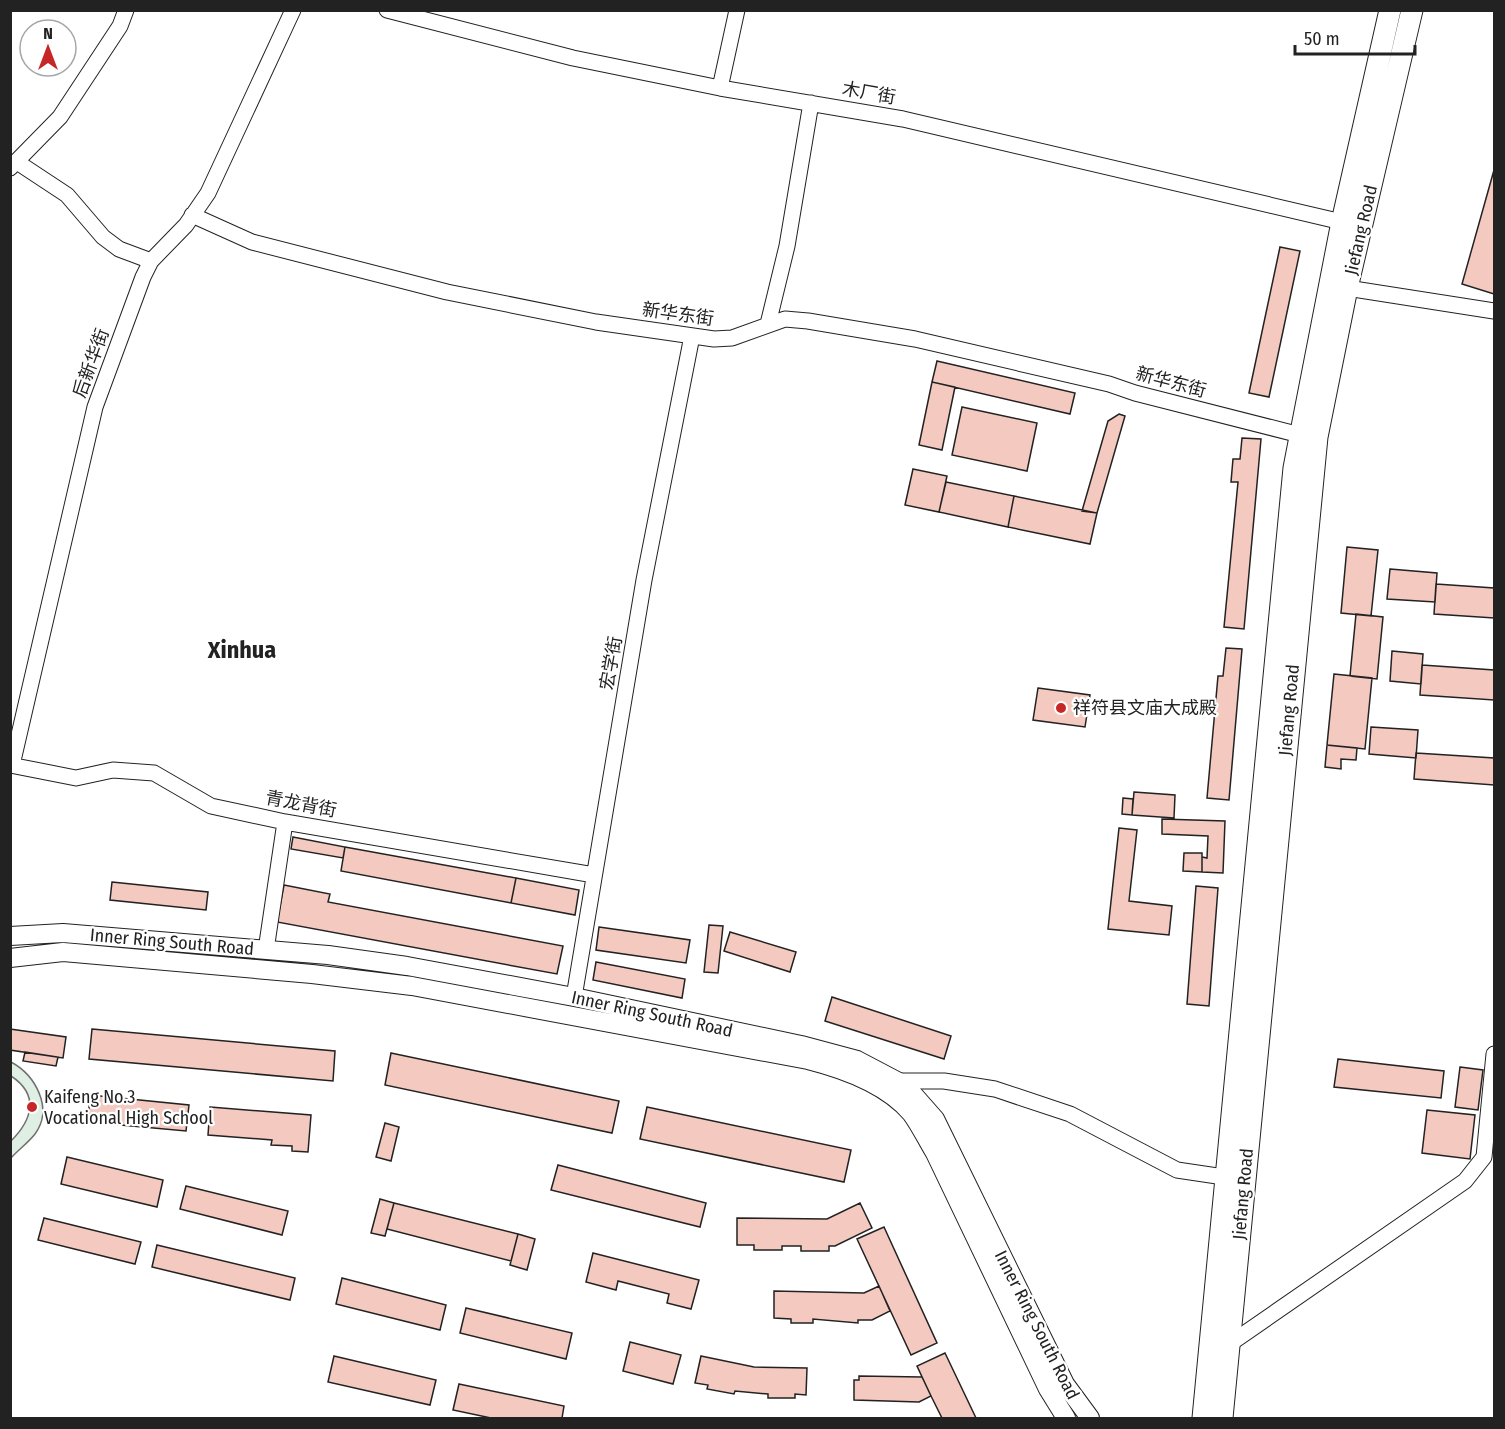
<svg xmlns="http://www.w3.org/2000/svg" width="1505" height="1429" font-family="'Fira Sans Condensed','Noto Sans SC',sans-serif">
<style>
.green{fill:#e0efe3;stroke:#6f6f6f;stroke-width:1.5}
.building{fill:#f3c9c0;stroke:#222;stroke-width:1.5}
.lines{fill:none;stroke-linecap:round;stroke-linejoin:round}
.minor-casing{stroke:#222;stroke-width:17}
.tertiary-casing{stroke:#222;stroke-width:20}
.secondary-casing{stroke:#222;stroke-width:23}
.minor{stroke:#fff;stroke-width:15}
.tertiary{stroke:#fff;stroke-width:18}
.secondary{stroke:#fff;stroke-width:21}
.poi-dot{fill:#c62828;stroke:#fff;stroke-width:2}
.labels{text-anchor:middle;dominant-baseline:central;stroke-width:4.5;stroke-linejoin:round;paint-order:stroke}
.street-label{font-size:18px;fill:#222;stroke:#fff}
.poi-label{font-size:18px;fill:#222;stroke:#fff;text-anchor:start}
.district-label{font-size:24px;font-weight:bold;fill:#222;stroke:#fff}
</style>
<rect width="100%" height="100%" fill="#fff"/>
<path class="green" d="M 11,1062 C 35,1075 54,1108 35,1134 C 28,1143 18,1150 11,1158 L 11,1141 C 32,1120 40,1095 11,1076 Z"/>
<path class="building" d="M 1494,170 L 1494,294 L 1462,284 Z
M 1280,247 L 1300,251 L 1269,397 L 1249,393 Z
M 937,361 L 1075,393 L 1070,414 L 932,382 Z
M 932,382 L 955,387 L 942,450 L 919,445 Z
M 962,407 L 1037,423 L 1027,471 L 952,455 Z
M 1119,414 L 1125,416 L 1097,513 L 1082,511 L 1108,421 Z
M 1242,438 L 1261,439 L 1244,629 L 1224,627 L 1238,482 L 1231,482 L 1233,459 L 1240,459 Z
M 913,469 L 947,476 L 939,512 L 905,505 Z
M 946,482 L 1014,496 L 1008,527 L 939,512 Z
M 1014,496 L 1097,513 L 1090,544 L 1008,527 Z
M 1347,547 L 1378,550 L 1371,616 L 1341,613 Z
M 1390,569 L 1437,573 L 1435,602 L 1387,599 Z
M 1436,584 L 1494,588 L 1494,618 L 1434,614 Z
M 1356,614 L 1383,617 L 1377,679 L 1350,676 Z
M 1226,648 L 1242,649 L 1229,800 L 1207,798 L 1218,676 L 1223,676 Z
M 1392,651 L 1423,654 L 1421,684 L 1390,681 Z
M 1422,665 L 1494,670 L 1494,700 L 1420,695 Z
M 1334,674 L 1372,678 L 1365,749 L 1327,745 Z
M 1038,688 L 1090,695 L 1085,727 L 1033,720 Z
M 1371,727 L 1418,730 L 1416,758 L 1369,754 Z
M 1327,745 L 1357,748 L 1356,760 L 1341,759 L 1341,769 L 1325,767 Z
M 1416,753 L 1494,758 L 1494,785 L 1414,779 Z
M 1134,792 L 1175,795 L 1174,818 L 1132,815 Z
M 1123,798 L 1133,799 L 1132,815 L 1122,814 Z
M 1162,819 L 1225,821 L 1223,873 L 1202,872 L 1202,857 L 1207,858 L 1208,836 L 1162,834 Z
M 1119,828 L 1137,830 L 1129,901 L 1172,906 L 1169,935 L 1108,929 Z
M 293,837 L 345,847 L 343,858 L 291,849 Z
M 345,847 L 516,878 L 511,903 L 341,871 Z
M 1184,853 L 1202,853 L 1202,872 L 1183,871 Z
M 516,878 L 579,890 L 575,915 L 511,903 Z
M 112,882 L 208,892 L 206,910 L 110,900 Z
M 284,885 L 330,894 L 328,902 L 563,946 L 557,974 L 277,922 Z
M 1196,886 L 1218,888 L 1209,1006 L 1187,1004 Z
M 709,925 L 723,926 L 718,973 L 704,972 Z
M 599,927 L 690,940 L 686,963 L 596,950 Z
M 730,932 L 796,952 L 790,972 L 724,951 Z
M 596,962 L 685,979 L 682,998 L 593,980 Z
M 832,997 L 951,1036 L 944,1059 L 825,1021 Z
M 10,1029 L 66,1037 L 63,1058 L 10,1050 Z
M 92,1029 L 335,1051 L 333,1081 L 89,1059 Z
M 25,1052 L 58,1057 L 56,1066 L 23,1061 Z
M 391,1053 L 619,1101 L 612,1133 L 385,1085 Z
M 1338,1059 L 1444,1071 L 1441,1098 L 1334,1087 Z
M 1460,1067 L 1483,1070 L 1478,1110 L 1455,1107 Z
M 90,1095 L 189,1105 L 186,1131 L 88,1122 Z
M 210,1107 L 311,1115 L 308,1152 L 292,1151 L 292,1146 L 271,1145 L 272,1140 L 208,1135 Z
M 647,1107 L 851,1150 L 844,1182 L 640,1139 Z
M 1427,1110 L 1475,1115 L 1470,1159 L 1422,1153 Z
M 385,1123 L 399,1127 L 391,1161 L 376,1157 Z
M 67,1157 L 163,1180 L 157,1207 L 61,1184 Z
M 558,1165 L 706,1203 L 700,1227 L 551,1190 Z
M 186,1186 L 288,1211 L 282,1235 L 180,1209 Z
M 380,1199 L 394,1203 L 385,1236 L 371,1233 Z
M 394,1203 L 518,1234 L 511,1261 L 387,1229 Z
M 860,1203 L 872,1228 L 835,1246 L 829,1246 L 829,1251 L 801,1251 L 801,1246 L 782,1246 L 782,1250 L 754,1250 L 754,1245 L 737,1245 L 737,1218 L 827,1219 Z
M 44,1218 L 141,1242 L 135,1264 L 38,1240 Z
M 884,1227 L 937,1343 L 911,1355 L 857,1239 Z
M 518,1234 L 535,1239 L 527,1270 L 510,1265 Z
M 157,1245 L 295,1278 L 290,1300 L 152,1267 Z
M 593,1253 L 699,1280 L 691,1309 L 667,1303 L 669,1294 L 618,1281 L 616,1290 L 586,1282 Z
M 342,1278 L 446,1305 L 440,1330 L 336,1304 Z
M 879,1286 L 890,1311 L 872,1320 L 858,1320 L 858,1323 L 813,1319 L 813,1323 L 791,1323 L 791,1319 L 774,1318 L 774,1291 L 864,1293 Z
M 466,1308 L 572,1333 L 566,1359 L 460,1333 Z
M 630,1342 L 681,1355 L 673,1384 L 623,1371 Z
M 945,1353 L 976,1418 L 942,1418 L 931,1396 L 917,1366 Z
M 334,1356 L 436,1380 L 430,1405 L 328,1382 Z
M 701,1356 L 754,1367 L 807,1368 L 806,1395 L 795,1394 L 795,1398 L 768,1398 L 768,1394 L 735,1391 L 734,1394 L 707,1389 L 708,1385 L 695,1383 Z
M 859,1376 L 922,1377 L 931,1396 L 919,1402 L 854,1400 L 854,1380 L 859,1380 Z
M 459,1384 L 564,1406 L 562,1418 L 491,1418 L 453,1410 Z"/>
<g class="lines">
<defs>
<path id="minor" d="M 387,10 L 573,58 L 720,88 L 903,119 L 1342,222
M 720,88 L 737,10
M 17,162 L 67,195 L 103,237 L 119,249 L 151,261
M 10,168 L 60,117 L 120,26 L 126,10
M 192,215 L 252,242 L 447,292 L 596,322 L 714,339 L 732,338 L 785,319 L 808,321 L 915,339 L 1109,384 L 1135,393 L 1300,435
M 1347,288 L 1494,311
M 768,324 L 787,246 L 811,103
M 10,765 L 76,778 L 113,770 L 154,773 L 211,806 L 285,822 L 594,875
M 12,765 L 95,407 L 143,277 L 151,261 L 186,225 L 208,193 L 293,10
M 266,950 L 285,822
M 574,997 L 644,580 L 692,336
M 897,1081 L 944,1081 L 995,1089 L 1070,1114 L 1177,1170 L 1224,1177
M 1228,1345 L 1465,1181 L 1484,1157 L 1494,1054"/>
<path id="tertiary" d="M 10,936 L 63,933 L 328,955 L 407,966 L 574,997 L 801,1045 L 857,1060 L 897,1081 L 913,1094 L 935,1119 L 1065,1384 L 1090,1418
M 10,958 L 63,952 L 312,974 L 412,986 L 808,1060 C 844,1069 886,1084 911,1113 C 920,1125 927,1140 935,1153 L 1048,1389 L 1066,1418"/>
<path id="secondary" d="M 1203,1418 L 1294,468 L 1342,222 L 1390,10
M 1222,1418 L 1317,437 L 1347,288 L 1412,10"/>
</defs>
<use href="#minor" class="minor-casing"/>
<use href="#tertiary" class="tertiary-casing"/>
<use href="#secondary" class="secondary-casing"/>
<use href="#minor" class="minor"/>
<use href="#tertiary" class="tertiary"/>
<use href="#secondary" class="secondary"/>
</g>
<g class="poi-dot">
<circle cx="1061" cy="708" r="6"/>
<circle cx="32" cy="1107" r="6"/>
</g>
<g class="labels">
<g class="street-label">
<text transform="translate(869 93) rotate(10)">木厂街</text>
<text transform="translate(1361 230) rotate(-77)">Jiefang Road</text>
<text transform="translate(678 314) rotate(8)">新华东街</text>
<text transform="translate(91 363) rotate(-70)">后新华街</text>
<text transform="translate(1171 382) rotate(15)">新华东街</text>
<text transform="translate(611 663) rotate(-80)">宏学街</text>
<text transform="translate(1289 710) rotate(-85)">Jiefang Road</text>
<text transform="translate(301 804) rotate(11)">青龙背街</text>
<text transform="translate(172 942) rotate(5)">Inner Ring South Road</text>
<text transform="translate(652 1014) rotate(12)">Inner Ring South Road</text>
<text transform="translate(1243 1194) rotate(-85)">Jiefang Road</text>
<text transform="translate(1037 1325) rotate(63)">Inner Ring South Road</text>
</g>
<g class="poi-label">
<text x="1073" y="708">祥符县文庙大成殿</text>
<text x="44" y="1097">Kaifeng No.3<tspan x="44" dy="21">Vocational High School</tspan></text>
</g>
<g class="district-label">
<text x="242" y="650">Xinhua</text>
</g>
</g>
<rect width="1505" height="1429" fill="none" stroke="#222222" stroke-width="24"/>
<g transform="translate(48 48)"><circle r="28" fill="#ffffff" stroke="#a7a7a7" stroke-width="1.5"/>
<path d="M0-4.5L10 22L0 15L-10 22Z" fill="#c62828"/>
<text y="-9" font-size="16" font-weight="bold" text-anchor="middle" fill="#222222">N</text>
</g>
<path d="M1295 45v9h120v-9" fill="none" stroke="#222222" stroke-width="3"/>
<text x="1304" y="45" font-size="18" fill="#222222" stroke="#ffffff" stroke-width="4.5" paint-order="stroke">50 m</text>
</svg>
